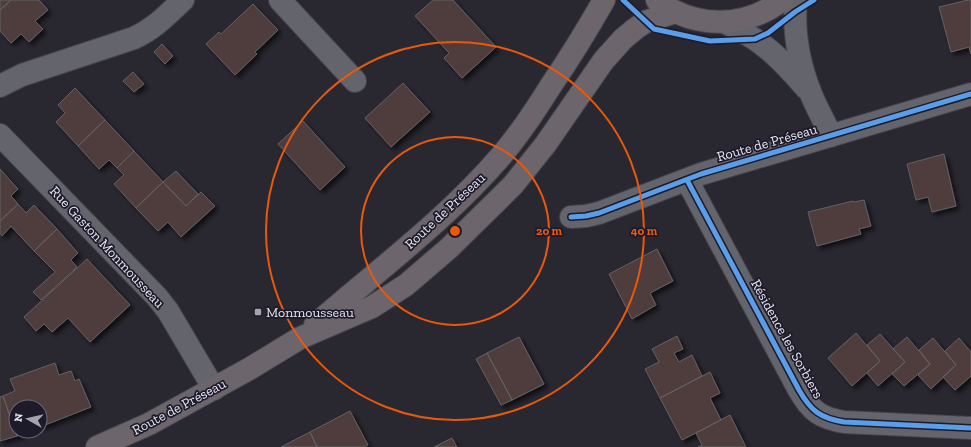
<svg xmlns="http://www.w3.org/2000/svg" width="971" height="447" font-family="'Zilla Slab',serif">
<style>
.building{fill:#4f3e3d;stroke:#656062;filter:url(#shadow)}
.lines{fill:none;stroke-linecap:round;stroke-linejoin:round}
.minor-casing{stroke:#45444c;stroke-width:24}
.major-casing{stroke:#45444c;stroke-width:24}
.minor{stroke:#64646c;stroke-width:22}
.major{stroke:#6c656c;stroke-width:22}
.cycleway-casing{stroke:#1d1a2a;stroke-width:8}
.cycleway{stroke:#5a9eea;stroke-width:5}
.ring{fill:none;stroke:#e8590c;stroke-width:2}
.poi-dot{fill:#a4a4ae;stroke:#1d1a2a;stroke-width:1.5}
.labels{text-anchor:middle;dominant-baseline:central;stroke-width:3.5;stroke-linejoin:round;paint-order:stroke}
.street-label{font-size:14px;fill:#e7e6f2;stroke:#1d1a2a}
.poi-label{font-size:14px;fill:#e7e6f2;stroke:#1d1a2a;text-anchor:start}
.centre{fill:#e8590c;stroke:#1d1a2a;stroke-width:2}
.ring-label{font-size:12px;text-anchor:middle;font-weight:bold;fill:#e8590c;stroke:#1d1a2a;stroke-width:3.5;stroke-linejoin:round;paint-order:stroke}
</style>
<defs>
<filter id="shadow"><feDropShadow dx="3.5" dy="3.5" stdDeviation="2" flood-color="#0009"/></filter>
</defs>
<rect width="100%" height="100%" fill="#292831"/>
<path class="building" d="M 0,0 L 11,0 L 0,10 Z
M 11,0 L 39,0 L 48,10 L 35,21 L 43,29 L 29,42 L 21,34 L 11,43 L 0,31 L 0,10 Z
M 433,0 L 453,0 L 496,47 L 462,78 L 444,58 L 449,53 L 415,16 Z
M 968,0 L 971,0 L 971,54 L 969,47 L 951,52 L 939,7 Z
M 253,4 L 278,30 L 255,52 L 257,54 L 235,75 L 206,44 L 219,32 L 221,34 Z
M 162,44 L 173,56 L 165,64 L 154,52 Z
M 133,72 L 144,84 L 134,92 L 123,81 Z
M 403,83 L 430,112 L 391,147 L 365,118 Z
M 75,88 L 105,120 L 78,146 L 56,122 L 65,113 L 58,105 Z
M 105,120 L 134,151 L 117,168 L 109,160 L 99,169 L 78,146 Z
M 303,121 L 345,167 L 320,190 L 278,144 Z
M 134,151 L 163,182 L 136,208 L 114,184 L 124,175 L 117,168 Z
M 944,154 L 956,206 L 932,212 L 928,197 L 916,200 L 907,164 Z
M 0,169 L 18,189 L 11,196 L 18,204 L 0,221 Z
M 176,171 L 198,194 L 186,206 L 163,182 Z
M 163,182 L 186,206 L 201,192 L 215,206 L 181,237 L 168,222 L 158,231 L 136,208 Z
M 864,200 L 871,226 L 859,229 L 861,234 L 817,246 L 808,212 L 853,201 L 854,202 Z
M 18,204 L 26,213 L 34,205 L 57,229 L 34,251 L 11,226 L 2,236 L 0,233 L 0,221 Z
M 57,229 L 78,253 L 71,260 L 77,267 L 41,300 L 33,292 L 55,272 L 34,251 Z
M 657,249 L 673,281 L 650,293 L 656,305 L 632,319 L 609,274 Z
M 87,259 L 130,305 L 90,342 L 68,318 L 52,332 L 44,324 L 36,331 L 24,317 Z
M 856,333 L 880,361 L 852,386 L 828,358 Z
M 880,334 L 905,362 L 878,386 L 867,373 L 880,361 L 867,345 Z
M 677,336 L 683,349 L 674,353 L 679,362 L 692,355 L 702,376 L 660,398 L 645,369 L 659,362 L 652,349 Z
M 519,337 L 544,384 L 512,400 L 487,353 Z
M 907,337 L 930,364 L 904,386 L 892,374 L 905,362 L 893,349 Z
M 933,338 L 956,365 L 931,389 L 918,375 L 930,364 L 919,350 Z
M 959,338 L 971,352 L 971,376 L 955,390 L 943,377 L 956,365 L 945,351 Z
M 487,353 L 512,400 L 501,405 L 476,359 Z
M 55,363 L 59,375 L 71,371 L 75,381 L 79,379 L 91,407 L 40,427 L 40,407 L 16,407 L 16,431 L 29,431 L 17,436 L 3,396 L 15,391 L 10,379 Z
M 710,372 L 720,393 L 710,398 L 721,420 L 682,440 L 660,398 Z
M 3,396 L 17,436 L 0,441 L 0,397 Z
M 350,411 L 368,445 L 365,447 L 317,447 L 310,432 Z
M 730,415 L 746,447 L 698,447 L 702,445 L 696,433 Z
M 310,432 L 317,447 L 281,447 Z
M 452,438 L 457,447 L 434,447 Z"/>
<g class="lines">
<defs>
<path id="minor" d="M 280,0 L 355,81
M 796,0 C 793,32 799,64 811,94 C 817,109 825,122 831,136
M 724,22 C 738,29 752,36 764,46 C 780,58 793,73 806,88
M 0,86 L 22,75 L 134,38 C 154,29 167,15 183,0
M 0,135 L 157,297 L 168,311 L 214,389
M 687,180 L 799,390 C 811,411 820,418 844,422 L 971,428
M 571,217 L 586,216 L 599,213 L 701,174 L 971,94"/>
<path id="major" d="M 657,0 C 694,29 745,29 782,0
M 315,325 C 378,270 446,220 501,156 C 519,135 535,111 550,87 C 569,59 587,30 604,0
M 97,447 L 149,424 L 249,369 L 300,338 L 372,307 L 406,285 L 448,249 L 513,185 L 545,145 L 604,60 L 623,39 L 635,29 L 645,22 L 675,12"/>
</defs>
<use href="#minor" class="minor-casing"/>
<use href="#major" class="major-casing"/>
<use href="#minor" class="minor"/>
<use href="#major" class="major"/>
<defs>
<path id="cycleway" d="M 623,0 L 654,29 L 710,41 L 755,39 L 768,33 L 795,12 L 814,0
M 687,180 L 799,390 C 811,411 820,418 844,422 L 971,428
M 571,217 L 586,216 L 599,213 L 701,174 L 971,94"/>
</defs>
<use href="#cycleway" class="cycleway-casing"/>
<use href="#cycleway" class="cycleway"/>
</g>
<g class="ring">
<circle cx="455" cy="231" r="94"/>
<circle cx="455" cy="231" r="189"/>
</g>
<rect class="poi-dot" x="254" y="308" width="8" height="8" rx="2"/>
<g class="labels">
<g class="street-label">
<text transform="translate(767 143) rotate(-16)">Route de Préseau</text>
<text transform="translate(445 211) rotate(-43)">Route de Préseau</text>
<text transform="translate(107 247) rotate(47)">Rue Gaston Monmousseau</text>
<text transform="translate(787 339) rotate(61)">Résidence les Sorbiers</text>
<text transform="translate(179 407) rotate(-28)">Route de Préseau</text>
</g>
<g class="poi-label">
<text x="266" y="312">Monmousseau</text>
</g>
</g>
<circle cx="455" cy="231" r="6" class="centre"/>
<g class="ring-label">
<text x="549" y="235">20 m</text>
<text x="644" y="235">40 m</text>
</g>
<g transform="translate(28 419) rotate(278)"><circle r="19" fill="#1d1a2a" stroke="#6e6c7a"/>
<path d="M0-3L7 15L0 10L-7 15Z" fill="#a4a4ae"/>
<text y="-6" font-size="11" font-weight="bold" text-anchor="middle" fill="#e7e6f2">N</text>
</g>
</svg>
